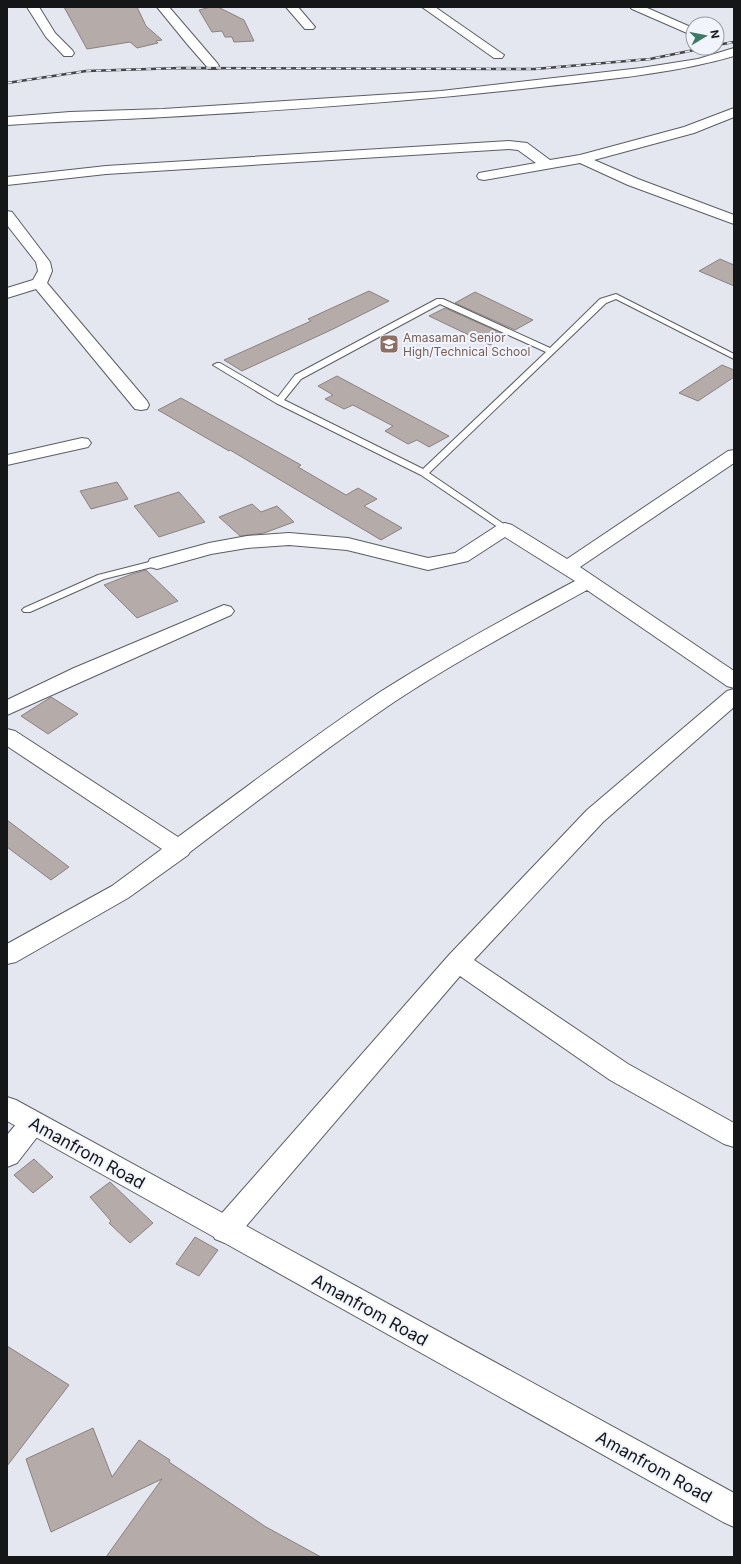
<svg xmlns="http://www.w3.org/2000/svg" width="741" height="1564" font-family="Inter,sans-serif">
<style>
.building{fill:#b5acaa;stroke:#8a8180}
.lines{fill:none;stroke-linecap:round;stroke-linejoin:round}
.service-casing{stroke:#5b5d64;stroke-width:2}
.minor-casing{stroke:#5b5d64;stroke-width:2}
.tertiary-casing{stroke:#5b5d64;stroke-width:2}
.service{fill:#fff;fill-rule:evenodd}
.minor{fill:#fff;fill-rule:evenodd}
.tertiary{fill:#fff;fill-rule:evenodd}
.rail-casing{stroke:#434548;stroke-width:2.5}
.rail{stroke:#f1f4fc;stroke-width:1.5;stroke-dasharray:5;stroke-linecap:butt}
.labels{text-anchor:middle;dominant-baseline:central;stroke-width:4;stroke-linejoin:round;paint-order:stroke}
.far-education-label{font-size:12px;fill:#785e54;stroke:#f1f4fc;text-anchor:start}
.near-street-label{font-size:17px;fill:#151618;stroke:#f1f4fc}
</style>
<rect width="100%" height="100%" fill="#e4e7ef"/>
<path class="building" d="M 64,7 L 137,7 L 146,26 L 162,40 L 156,41 L 158,43 L 137,48 L 130,42 L 87,49 Z
M 211,7 L 218,7 L 244,20 L 254,41 L 234,42 L 232,37 L 225,37 L 222,31 L 212,32 L 199,10 Z
M 720,259 L 734,265 L 734,286 L 699,271 Z
M 369,291 L 389,301 L 331,330 L 242,371 L 224,360 L 311,321 L 308,319 Z
M 475,292 L 533,320 L 515,330 L 455,303 Z
M 445,308 L 506,335 L 490,345 L 429,316 Z
M 722,365 L 734,370 L 734,377 L 698,401 L 679,393 Z
M 337,376 L 449,436 L 429,447 L 417,440 L 408,444 L 385,431 L 393,426 L 353,405 L 344,409 L 325,399 L 333,395 L 318,386 Z
M 181,398 L 301,465 L 298,467 L 346,495 L 358,488 L 377,499 L 364,506 L 402,528 L 381,540 L 230,450 L 229,451 L 158,410 Z
M 117,482 L 128,499 L 91,509 L 80,491 Z
M 179,492 L 205,522 L 159,537 L 134,506 Z
M 252,504 L 261,512 L 277,506 L 294,522 L 264,533 L 240,536 L 219,517 Z
M 146,570 L 178,601 L 137,618 L 104,585 L 132,574 Z
M 51,697 L 78,714 L 48,734 L 21,716 Z
M 7,820 L 69,867 L 51,880 L 7,847 Z
M 34,1159 L 53,1177 L 33,1193 L 14,1175 Z
M 110,1182 L 153,1223 L 130,1243 L 109,1223 L 111,1221 L 90,1197 Z
M 195,1237 L 218,1250 L 199,1276 L 176,1264 Z
M 7,1346 L 69,1385 L 7,1466 Z
M 93,1428 L 112,1477 L 139,1440 L 170,1460 L 169,1462 L 266,1527 L 321,1557 L 106,1557 L 162,1479 L 51,1532 L 26,1459 Z"/>
<g class="lines">
<defs>
<path id="service" d="M 616,294 L 734,354 L 734,359 L 616,299 L 606,303 L 429,473 L 508,527 L 510,529 L 508,531 L 505,532 L 421,475 L 276,403 L 213,365 L 217,363 L 220,363 L 278,397 L 295,375 L 437,299 L 443,299 L 550,348 L 600,299 ZM 440,304 L 546,352 L 423,469 L 284,400 L 301,379 Z
M 157,560 L 160,561 L 162,563 L 160,565 L 104,579 L 30,612 L 24,612 L 22,610 L 24,608 L 98,575 Z"/>
<path id="minor" d="M 27,7 L 39,7 L 55,33 L 72,50 L 74,53 L 72,56 L 64,56 L 46,37 Z
M 157,7 L 169,7 L 217,63 L 219,66 L 217,69 L 209,69 L 188,45 Z
M 286,7 L 298,7 L 315,27 L 313,29 L 305,29 Z
M 422,7 L 435,7 L 504,55 L 502,58 L 494,58 Z
M 630,7 L 645,7 L 693,28 L 693,34 L 687,33 L 632,9 Z
M 734,48 L 734,56 C 668,75 599,80 531,88 C 409,102 287,110 165,117 C 112,120 60,121 7,125 L 7,117 L 70,112 L 163,109 L 441,91 L 641,68 L 698,59 Z
M 734,108 L 734,117 L 694,133 L 594,160 L 638,179 L 734,215 L 734,224 L 628,185 L 580,163 L 484,180 L 479,179 L 477,176 L 479,173 L 536,163 L 518,150 L 509,149 L 106,174 L 7,185 L 7,177 L 106,166 L 509,141 L 527,143 L 550,160 L 580,155 L 684,127 Z
M 7,211 L 12,212 L 50,262 L 52,271 L 47,283 L 147,401 L 149,405 L 147,409 L 141,410 L 135,409 L 36,289 L 7,298 L 7,288 L 33,280 L 38,271 L 36,262 L 7,225 Z
M 82,438 L 88,439 L 91,443 L 88,447 L 7,465 L 7,455 Z
M 734,450 L 734,463 L 580,567 L 734,671 L 734,688 L 727,686 L 587,590 C 522,626 456,661 394,702 C 324,750 257,801 190,852 L 188,855 L 128,898 L 16,962 L 7,964 L 7,944 L 112,886 L 162,849 L 7,746 L 7,729 L 15,731 L 178,837 C 245,788 311,738 380,692 C 443,652 509,616 575,581 L 505,537 L 468,561 L 428,570 L 347,550 L 289,545 L 247,548 L 211,554 L 157,569 L 150,567 L 148,563 L 150,559 L 209,543 L 247,536 L 289,533 L 348,538 L 428,558 L 455,553 L 498,525 L 505,523 L 512,525 L 567,559 L 728,451 Z
M 224,605 L 231,607 L 234,611 L 231,615 L 7,715 L 7,700 L 74,668 Z
M 734,689 L 734,707 L 603,822 L 474,960 L 628,1064 L 734,1123 L 734,1147 L 724,1144 L 610,1080 L 460,976 L 235,1239 L 225,1243 L 215,1239 L 211,1230 L 215,1221 L 449,955 L 587,810 L 727,691 Z
M 32,1113 L 41,1116 L 45,1124 L 41,1132 L 17,1163 L 7,1167 L 7,1135 L 23,1116 Z"/>
<path id="tertiary" d="M 7,1097 L 16,1100 L 734,1493 L 734,1527 L 723,1522 L 7,1121 Z"/>
</defs>
<use href="#service" class="service-casing"/>
<use href="#minor" class="minor-casing"/>
<use href="#tertiary" class="tertiary-casing"/>
<use href="#service" class="service"/>
<use href="#minor" class="minor"/>
<use href="#tertiary" class="tertiary"/>
<defs>
<path id="rail" d="M 717,45 L 734,42
M 7,83 L 86,71 L 181,68 L 535,69 L 650,59 L 704,48"/>
</defs>
<use href="#rail" class="rail-casing"/>
<use href="#rail" class="rail"/>
</g>
<defs>
<symbol id="school-square" viewBox="-11 -11 22 22"><rect x="-9" y="-9" width="18" height="18" rx="4" fill="#8d6e63" stroke="#f1f4fc"/><path d="M0-5L7-2L0 1L-7-2ZM-4 1L0 2.5L4 1V4Q0 6-4 4Z" fill="#fff"/></symbol>
</defs>
<g fill-rule="evenodd">
<use href="#school-square" x="378" y="333" width="22" height="22"/>
</g>
<g class="labels">
<g class="far-education-label">
<text x="403" y="337">Amasaman Senior<tspan x="403" dy="14">High/Technical School</tspan></text>
</g>
<g class="near-street-label">
<text transform="translate(87 1153) rotate(29)">Amanfrom Road</text>
<text transform="translate(370 1310) rotate(29)">Amanfrom Road</text>
<text transform="translate(654 1467) rotate(29)">Amanfrom Road</text>
</g>
</g>
<rect width="741" height="1564" fill="none" stroke="#151618" stroke-width="16"/>
<g transform="translate(705 36) rotate(80)"><circle r="19" fill="#f1f4fc" stroke="#999ba1"/>
<path d="M0-3L7 15L0 10L-7 15Z" fill="#3d7a65"/>
<text y="-6" font-size="11" font-weight="bold" text-anchor="middle" fill="#151618">N</text>
</g>
</svg>
